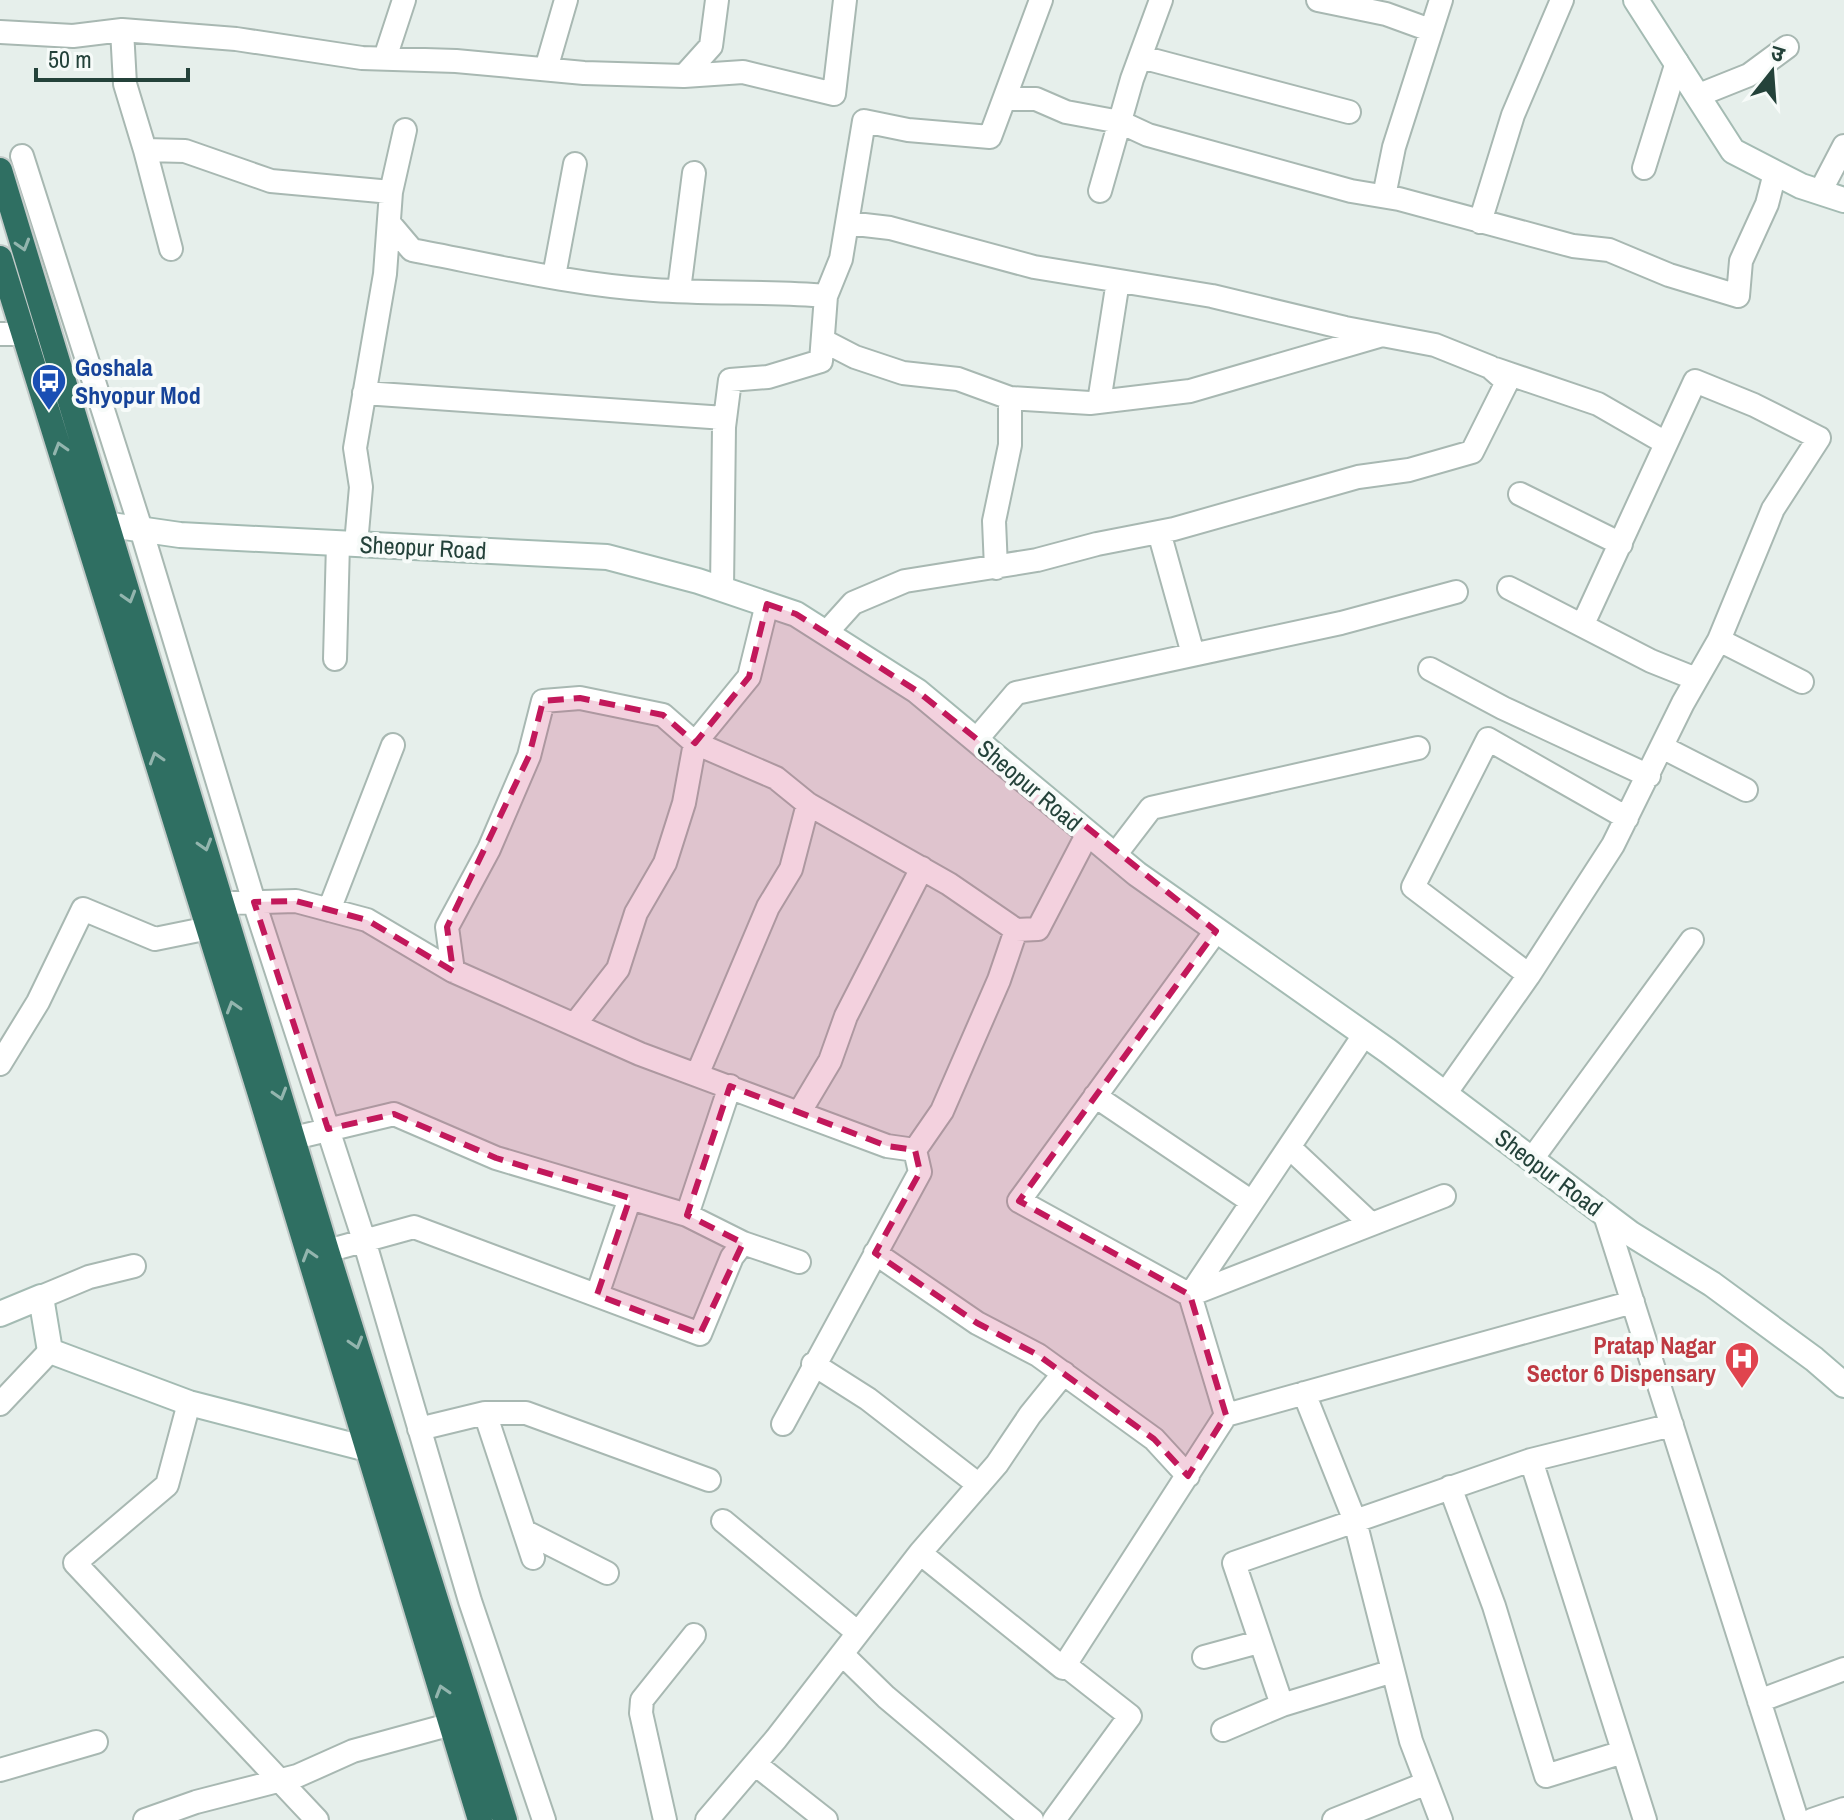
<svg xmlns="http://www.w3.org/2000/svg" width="1844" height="1820" font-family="'Archivo Narrow','Noto Sans Devanagari',sans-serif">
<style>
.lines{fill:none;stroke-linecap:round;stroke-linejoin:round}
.street-casing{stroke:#a8b8b2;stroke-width:26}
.secondary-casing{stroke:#a4bbb3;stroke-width:28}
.highway-casing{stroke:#c2cac8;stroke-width:28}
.street{stroke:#fff;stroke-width:22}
.secondary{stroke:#fff;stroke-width:24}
.highway{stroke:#2f6f62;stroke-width:24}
.oneway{stroke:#93b5ae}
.marked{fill:#c2185b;fill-opacity:0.2;stroke:#c2185b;stroke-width:6;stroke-dasharray:16 10;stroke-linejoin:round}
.labels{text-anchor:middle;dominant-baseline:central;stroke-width:8;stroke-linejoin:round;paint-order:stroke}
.transit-label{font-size:24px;font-weight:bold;fill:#164399;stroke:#f7fbf9;text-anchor:start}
.street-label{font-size:24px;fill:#24423a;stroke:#f7fbf9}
.health-label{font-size:24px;font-weight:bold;fill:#be3a42;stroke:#f7fbf9;text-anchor:end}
</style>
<rect width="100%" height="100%" fill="#e6efeb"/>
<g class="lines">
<defs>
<path id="street" d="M 1318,0 L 1386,14 L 1430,30
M 122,30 L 125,84 L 145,150 L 185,151 L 271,181 L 391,192 L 385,274 L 355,448 L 361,487 L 356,544
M 0,32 L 73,36 L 122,30 L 236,39 L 362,58 L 456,61 L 584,73 L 684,76 L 743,72 L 834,94 L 845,0
M 1141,57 L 1349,112
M 385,58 L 404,0
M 546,69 L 566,0
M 684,76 L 711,46 L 717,0
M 1699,95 L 1749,75 L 1787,47
M 1005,99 L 1036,99 L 1066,112 L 1120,122 L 1148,135 L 1351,191 L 1399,199 L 1573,246 L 1609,250 L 1669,275 L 1738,296 L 1741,261 L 1767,204 L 1775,173
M 145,150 L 171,249
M 22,156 L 141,529 L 254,902 L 364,1240 L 470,1601 L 544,1820
M 1644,168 L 1677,62
M 1100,191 L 1132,79 L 1161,0
M 391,192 L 405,130
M 1820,192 L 1844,146
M 1384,196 L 1394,147 L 1441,0
M 1480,222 L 1513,115 L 1562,0
M 390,224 L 412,250 C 491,265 573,285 654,290 C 711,294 768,291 826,296 L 821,361 L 768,377 L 730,380 L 724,427 L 722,589
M 554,276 L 575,164
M 679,290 L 694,173
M 826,296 L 841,259 L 864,121 L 908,130 L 990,137 L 1041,0
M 0,334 L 25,334
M 824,341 L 855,357 L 903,373 L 958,379 L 1010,398 L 1090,403 L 1190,391 L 1379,336
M 1495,369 L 1598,404 L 1664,442
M 364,393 L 725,418
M 1099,402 L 1118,281
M 1520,494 L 1621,544
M 1159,532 L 1193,654
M 996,568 L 994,521 L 1010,445 L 1010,398
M 1509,588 L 1651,661 L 1696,679
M 826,633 L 853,603 L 905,581 L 1037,560 L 1097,544 L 1174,529 L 1358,477 L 1409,470 L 1472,452 L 1507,382 L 1490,367 L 1435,345 L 1345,328 L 1212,296 L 1034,267 L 890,228 L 847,223
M 1719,640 L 1802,682
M 335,659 L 338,543
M 1430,669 L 1503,708 L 1649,776
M 976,740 L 1016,693 L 1341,623 L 1456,592
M 1662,747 L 1746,790
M 1115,855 L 1151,808 L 1418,748
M 223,903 L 296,901 L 367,920 L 453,971 L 640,1054 L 887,1146 L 915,1150 L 942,1111 L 999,980 L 1016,930 L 949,884 L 808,804 L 776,778 L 695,743 L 663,715 L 580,698 L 543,701 L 529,756 L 489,849 L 447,927 L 453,971
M 329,910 L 393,745
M 1016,930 L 1038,929 L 1088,833
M 1216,931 L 1019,1201 L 1190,1295 L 1364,1035
M 1529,975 L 1413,887 L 1488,739 L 1627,818
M 575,1024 L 618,969 L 636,913 L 665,863 L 684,803 L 695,743 L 749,677 L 767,604
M 0,1064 L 38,1002 L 83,909 L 155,939 L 209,928
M 697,1075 L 768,907 L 791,869 L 808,804
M 1445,1094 L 1529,975 L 1613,845 L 1683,703 L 1719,640 L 1773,509 L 1819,438 L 1754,405 L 1695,381 L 1583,624
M 1095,1096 L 1252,1202
M 799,1113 L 830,1061 L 846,1016 L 922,868
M 294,1138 L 394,1114 L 496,1158 L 687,1215 L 743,1243
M 1289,1147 L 1371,1224
M 1532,1159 L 1692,940
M 687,1215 L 730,1086
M 1605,1215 L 1797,1820
M 327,1251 L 414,1227 L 700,1334 L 732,1257 L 743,1243 L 799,1262
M 875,1253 L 977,1323 L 1038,1355 L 1154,1439 L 1188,1476
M 597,1295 L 630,1198
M 41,1297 L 89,1277 L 134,1266
M 813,1364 L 868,1399 L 979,1485
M 1304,1393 L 1355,1521 L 1411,1741 L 1441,1820
M 189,1403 L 167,1485 L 75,1563 L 317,1820
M 0,1404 L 50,1351
M 485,1413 L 533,1558
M 1226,1415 L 1190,1295 L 1444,1196
M 783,1424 L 920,1172 L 915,1150
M 419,1429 L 485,1413 L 526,1413 L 709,1480
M 1531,1460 L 1645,1820
M 1450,1487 L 1494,1606 L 1546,1776 L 1623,1752
M 723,1521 L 858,1633
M 524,1531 L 607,1573
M 920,1553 L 997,1464 L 1030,1415 L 1064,1373
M 842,1654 L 886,1697 L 1032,1820
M 1204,1657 L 1259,1642
M 1393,1671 L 1282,1705 L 1234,1563 L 1531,1460 L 1672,1425
M 1759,1701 L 1844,1669
M 1223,1730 L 1282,1705
M 755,1764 L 826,1820
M 0,1770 L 96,1742
M 145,1820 L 196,1802 L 297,1776 L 353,1751 L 452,1724
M 665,1820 L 641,1713 L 642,1700 L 694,1635
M 707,1820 L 776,1739 L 920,1553 L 1063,1668 L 1226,1415 L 1633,1302
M 1054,1820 L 1130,1716 L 1065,1665
M 1334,1820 L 1427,1783
M 1812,1820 L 1844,1809"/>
<path id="secondary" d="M 1636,0 L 1733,151 L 1801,186 L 1844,200
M 90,522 L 180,535 L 607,557 L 698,581 L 796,614 L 917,691 L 1137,874 L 1388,1051 L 1631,1234 L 1712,1284 L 1814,1359 L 1844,1385
M 0,1314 L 41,1297 L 50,1351 L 189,1403 L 367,1449"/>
<path id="highway" d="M 0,170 L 327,1251 L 505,1820
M 0,258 L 262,1101 L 480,1820"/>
</defs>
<use href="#street" class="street-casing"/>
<use href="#secondary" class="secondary-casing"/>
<use href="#highway" class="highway-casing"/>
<use href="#street" class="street"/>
<use href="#secondary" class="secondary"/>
<use href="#highway" class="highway"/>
</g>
<defs><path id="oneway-chevron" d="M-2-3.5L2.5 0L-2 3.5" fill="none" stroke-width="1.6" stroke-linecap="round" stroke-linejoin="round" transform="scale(2)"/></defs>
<g class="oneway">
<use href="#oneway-chevron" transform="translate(23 245) rotate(73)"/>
<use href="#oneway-chevron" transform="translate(60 448) rotate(-107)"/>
<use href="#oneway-chevron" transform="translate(129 597) rotate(73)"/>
<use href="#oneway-chevron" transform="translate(156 758) rotate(-107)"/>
<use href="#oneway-chevron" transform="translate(205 845) rotate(73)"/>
<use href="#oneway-chevron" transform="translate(233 1007) rotate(-107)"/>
<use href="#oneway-chevron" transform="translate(280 1094) rotate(73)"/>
<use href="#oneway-chevron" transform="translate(309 1255) rotate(-107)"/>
<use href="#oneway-chevron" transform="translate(356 1343) rotate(73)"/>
<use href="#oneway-chevron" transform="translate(442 1691) rotate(-107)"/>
</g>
<path class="marked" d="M 767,604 L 796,614 L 917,691 L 1216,931 L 1019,1201 L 1190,1295 L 1226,1415 L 1188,1476 L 1154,1439 L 1038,1355 L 977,1323 L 875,1253 L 920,1172 L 915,1150 L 887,1146 L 730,1086 L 687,1215 L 743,1243 L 700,1334 L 597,1295 L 630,1198 L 496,1158 L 394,1114 L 328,1129 L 254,902 L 296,901 L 367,920 L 453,971 L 447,927 L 529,756 L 543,701 L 580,698 L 663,715 L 695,743 L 749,677 Z"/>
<defs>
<symbol id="bus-pin" viewBox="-11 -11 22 30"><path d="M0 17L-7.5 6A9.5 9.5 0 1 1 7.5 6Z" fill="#1a4fb4" stroke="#f7fbf9"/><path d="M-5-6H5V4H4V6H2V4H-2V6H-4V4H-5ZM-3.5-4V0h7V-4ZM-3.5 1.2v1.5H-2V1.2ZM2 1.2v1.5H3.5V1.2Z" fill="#fff"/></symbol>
<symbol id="hospital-pin" viewBox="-11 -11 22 30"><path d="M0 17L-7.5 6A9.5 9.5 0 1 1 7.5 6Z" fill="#e0444e" stroke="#f7fbf9"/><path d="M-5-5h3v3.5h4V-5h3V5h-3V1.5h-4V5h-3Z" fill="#fff"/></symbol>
</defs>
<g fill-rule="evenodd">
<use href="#bus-pin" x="29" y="361" width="40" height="54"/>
<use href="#hospital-pin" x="1722" y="1339" width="40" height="54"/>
</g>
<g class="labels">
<g class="transit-label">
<text x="75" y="367">Goshala<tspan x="75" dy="28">Shyopur Mod</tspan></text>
</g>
<g class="street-label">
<text transform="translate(423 547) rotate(3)">Sheopur Road</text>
<text transform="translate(1030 785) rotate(40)">Sheopur Road</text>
<text transform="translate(1549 1172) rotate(37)">Sheopur Road</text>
</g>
<g class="health-label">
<text x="1716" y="1345">Pratap Nagar<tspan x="1716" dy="28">Sector 6 Dispensary</tspan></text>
</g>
</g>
<g transform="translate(1772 72) rotate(17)" stroke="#f7fbf9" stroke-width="6" paint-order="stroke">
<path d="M0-6L14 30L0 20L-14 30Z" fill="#24423a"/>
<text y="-12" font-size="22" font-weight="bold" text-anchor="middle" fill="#24423a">उ</text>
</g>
<path d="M36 68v12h152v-12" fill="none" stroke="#24423a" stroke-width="4"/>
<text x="48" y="68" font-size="24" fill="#24423a" stroke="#f7fbf9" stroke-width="6" paint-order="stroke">50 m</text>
</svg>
